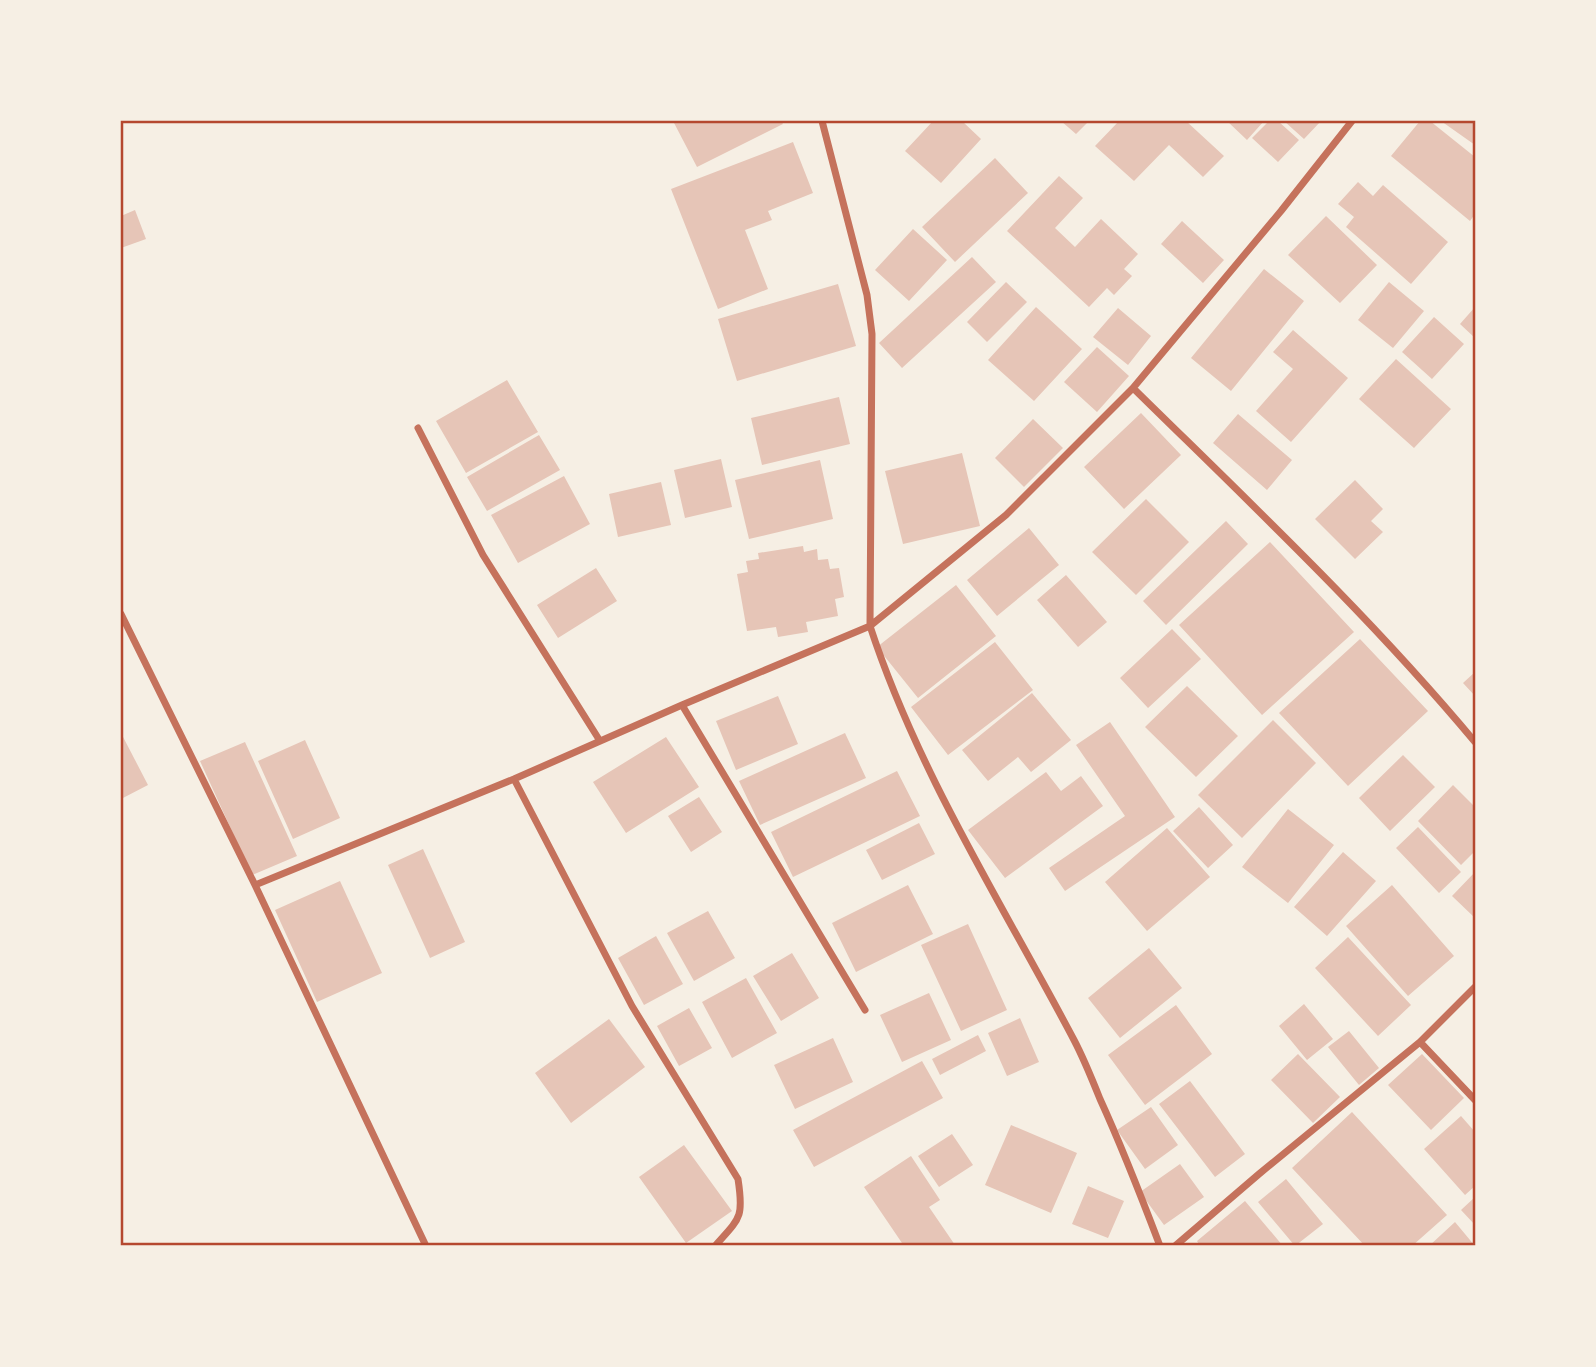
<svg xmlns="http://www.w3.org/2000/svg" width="1596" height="1367" font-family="'Times New Roman',serif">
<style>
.building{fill:#e6c5b7}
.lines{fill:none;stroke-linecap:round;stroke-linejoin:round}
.minor{stroke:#c5725c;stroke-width:7}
.neatline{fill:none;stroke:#b5482f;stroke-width:2.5}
</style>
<rect width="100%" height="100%" fill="#f6efe4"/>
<path class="building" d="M 673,121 L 781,121 L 783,124 L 697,167 Z
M 933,121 L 962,121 L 981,139 L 941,183 L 905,151 Z
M 1061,121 L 1089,121 L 1076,134 Z
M 1119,121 L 1186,121 L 1224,156 L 1203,177 L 1169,145 L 1134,181 L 1095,146 Z
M 1227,121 L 1264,121 L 1247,140 Z
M 1269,121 L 1278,121 L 1299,140 L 1278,162 L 1252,138 Z
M 1284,121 L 1321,121 L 1304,139 Z
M 1420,121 L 1430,121 L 1475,157 L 1475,214 L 1470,221 L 1391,156 Z
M 1441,121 L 1475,121 L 1475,145 Z
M 793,142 L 813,193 L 768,211 L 772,220 L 745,230 L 768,289 L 718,309 L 671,189 Z
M 995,158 L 1028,193 L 955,262 L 922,227 Z
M 1059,176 L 1083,198 L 1055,228 L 1075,247 L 1101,219 L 1138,254 L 1124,269 L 1132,276 L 1114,295 L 1107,288 L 1089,307 L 1007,231 Z
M 1358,182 L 1373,196 L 1383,185 L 1448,242 L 1411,284 L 1346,227 L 1354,217 L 1338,204 Z
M 135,210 L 146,239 L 121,248 L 121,216 Z
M 1326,216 L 1377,265 L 1340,303 L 1288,255 Z
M 1182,221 L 1224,260 L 1203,283 L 1161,244 Z
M 913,229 L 947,260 L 909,301 L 875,270 Z
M 972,257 L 996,282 L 902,368 L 879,343 Z
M 1264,269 L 1304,301 L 1231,391 L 1191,358 Z
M 1006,282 L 1027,302 L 987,342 L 967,322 Z
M 1389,282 L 1424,311 L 1393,348 L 1358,320 Z
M 838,284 L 856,346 L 737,381 L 718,319 Z
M 1036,307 L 1082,349 L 1034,401 L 988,360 Z
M 1475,307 L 1475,338 L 1460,324 Z
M 1118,308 L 1151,336 L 1128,365 L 1093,337 Z
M 1434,317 L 1464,344 L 1432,379 L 1402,352 Z
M 1293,330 L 1348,378 L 1291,442 L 1256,411 L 1293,369 L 1273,352 Z
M 1097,347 L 1129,376 L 1097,412 L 1064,382 Z
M 1396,359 L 1451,409 L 1414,448 L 1359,399 Z
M 507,380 L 538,432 L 466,473 L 436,421 Z
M 839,397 L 850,444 L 762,465 L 751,418 Z
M 1141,413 L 1181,455 L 1124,509 L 1084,467 Z
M 1238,414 L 1292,460 L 1267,490 L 1213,443 Z
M 1033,419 L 1063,448 L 1024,487 L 995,458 Z
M 539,435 L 560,470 L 487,511 L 467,477 Z
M 962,453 L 980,526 L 903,544 L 885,471 Z
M 721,459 L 732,507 L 685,518 L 674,470 Z
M 820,460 L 833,519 L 749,539 L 735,480 Z
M 564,476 L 590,524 L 518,563 L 491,515 Z
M 1355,480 L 1383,509 L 1371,521 L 1383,532 L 1355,559 L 1315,519 Z
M 661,482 L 671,525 L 618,537 L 609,494 Z
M 1146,499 L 1189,542 L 1136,595 L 1092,552 Z
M 1226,521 L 1248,544 L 1166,625 L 1143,601 Z
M 1029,528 L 1059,565 L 997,616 L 967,580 Z
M 1270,542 L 1354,632 L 1262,715 L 1179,625 Z
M 803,546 L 804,552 L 817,549 L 818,560 L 828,559 L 830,569 L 839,568 L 844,597 L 835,599 L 838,616 L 806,622 L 808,632 L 778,637 L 776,627 L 747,631 L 737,574 L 748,572 L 746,561 L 759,559 L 758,553 Z
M 596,568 L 617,601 L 558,638 L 537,605 Z
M 1066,575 L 1107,622 L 1078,647 L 1037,600 Z
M 956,585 L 996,636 L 918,698 L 877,647 Z
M 1172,629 L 1201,659 L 1148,708 L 1120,678 Z
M 1360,639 L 1428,711 L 1348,786 L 1279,713 Z
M 995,642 L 1033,690 L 948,755 L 911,707 Z
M 1475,672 L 1475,696 L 1463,683 Z
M 1187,686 L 1238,736 L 1196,777 L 1145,727 Z
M 1032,693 L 1071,740 L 1031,772 L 1018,757 L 988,781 L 962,750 Z
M 778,696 L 798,744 L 736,770 L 716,721 Z
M 1273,720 L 1316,763 L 1242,838 L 1198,795 Z
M 1110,722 L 1175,817 L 1065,891 L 1049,868 L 1125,816 L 1076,745 Z
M 121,733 L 148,785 L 121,799 Z
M 845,733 L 866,778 L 760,825 L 739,781 Z
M 666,737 L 699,787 L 626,833 L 593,782 Z
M 305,740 L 340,818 L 293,839 L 258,761 Z
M 245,742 L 297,856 L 252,875 L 200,761 Z
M 1403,755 L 1435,787 L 1390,831 L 1359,798 Z
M 897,771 L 920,816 L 793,877 L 771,832 Z
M 1046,772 L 1061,791 L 1081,776 L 1103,806 L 1005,878 L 968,830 Z
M 1453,785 L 1475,807 L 1475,851 L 1461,865 L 1418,821 Z
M 699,797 L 722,832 L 691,852 L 668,816 Z
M 1199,807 L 1233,845 L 1208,868 L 1173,831 Z
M 1288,809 L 1334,845 L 1288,903 L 1242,867 Z
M 919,823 L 935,854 L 882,880 L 866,850 Z
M 1418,827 L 1461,872 L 1439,893 L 1396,848 Z
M 1167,828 L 1210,877 L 1147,931 L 1105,882 Z
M 423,849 L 465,942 L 430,958 L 388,865 Z
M 1343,852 L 1376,881 L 1327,936 L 1294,907 Z
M 1475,872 L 1475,918 L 1452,896 Z
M 340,881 L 382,973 L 317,1002 L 275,910 Z
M 908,885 L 933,934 L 856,972 L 832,923 Z
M 1392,885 L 1454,956 L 1408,996 L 1346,926 Z
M 708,911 L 735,958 L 694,981 L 667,933 Z
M 968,924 L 1007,1010 L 961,1031 L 921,945 Z
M 656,936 L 683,984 L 644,1005 L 618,958 Z
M 1348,937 L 1411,1005 L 1378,1036 L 1315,968 Z
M 1149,948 L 1182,988 L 1120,1038 L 1088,998 Z
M 792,953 L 819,998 L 781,1021 L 753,976 Z
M 746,978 L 777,1033 L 732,1058 L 702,1002 Z
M 929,993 L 951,1040 L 902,1062 L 880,1015 Z
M 1304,1004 L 1333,1039 L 1307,1060 L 1279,1026 Z
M 1176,1005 L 1212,1054 L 1145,1105 L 1108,1055 Z
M 689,1008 L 712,1048 L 679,1066 L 657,1026 Z
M 1020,1018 L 1039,1062 L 1007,1076 L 988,1033 Z
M 609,1019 L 645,1067 L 571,1123 L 535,1073 Z
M 1349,1031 L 1379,1068 L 1359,1085 L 1328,1047 Z
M 978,1035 L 986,1051 L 940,1075 L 932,1059 Z
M 833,1038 L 853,1082 L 795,1109 L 774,1065 Z
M 1298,1054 L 1340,1097 L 1313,1123 L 1271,1080 Z
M 1422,1054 L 1464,1098 L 1431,1130 L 1388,1085 Z
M 922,1061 L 943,1098 L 814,1167 L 793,1130 Z
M 1190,1081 L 1245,1154 L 1215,1177 L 1159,1104 Z
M 1151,1107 L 1178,1145 L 1145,1169 L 1117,1130 Z
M 1352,1112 L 1447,1215 L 1412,1246 L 1365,1246 L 1292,1168 Z
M 1461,1116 L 1475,1132 L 1475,1186 L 1465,1195 L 1424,1149 Z
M 1011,1125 L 1077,1153 L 1051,1213 L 985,1185 Z
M 952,1134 L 973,1165 L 939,1187 L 918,1156 Z
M 684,1145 L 732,1211 L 686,1243 L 639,1177 Z
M 911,1156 L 940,1200 L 929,1207 L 955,1245 L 954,1246 L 904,1246 L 864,1187 Z
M 1180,1164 L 1204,1197 L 1164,1225 L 1140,1192 Z
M 1286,1179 L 1323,1224 L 1295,1246 L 1258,1202 Z
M 1088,1186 L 1124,1201 L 1108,1238 L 1072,1224 Z
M 1475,1197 L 1475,1225 L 1461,1210 Z
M 1245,1201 L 1283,1246 L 1200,1246 L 1197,1241 Z
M 1455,1222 L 1475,1246 L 1429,1246 Z"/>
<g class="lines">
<path class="minor" d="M 822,121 L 867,295 L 872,334 L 870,626 C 918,773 1003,905 1074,1040 C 1084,1059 1092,1079 1100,1099 C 1122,1147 1141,1196 1160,1246
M 1133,388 C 1250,503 1370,616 1475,742
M 418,428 L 483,555 L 600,741
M 121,614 L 255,885 L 426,1246
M 682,705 L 865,1010
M 514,779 L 632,1006 L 738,1179 C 744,1218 740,1218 715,1246
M 255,885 L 514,779 L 682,705 L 870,626 L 1006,515 L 1133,388 L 1281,211 L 1352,121
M 1420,1042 L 1475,1100
M 1175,1246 L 1259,1174 L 1420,1042 L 1475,987"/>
</g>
<rect width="1596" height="1367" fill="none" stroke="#f6efe4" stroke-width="245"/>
<rect x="122" y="122" width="1352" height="1122" class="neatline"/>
</svg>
